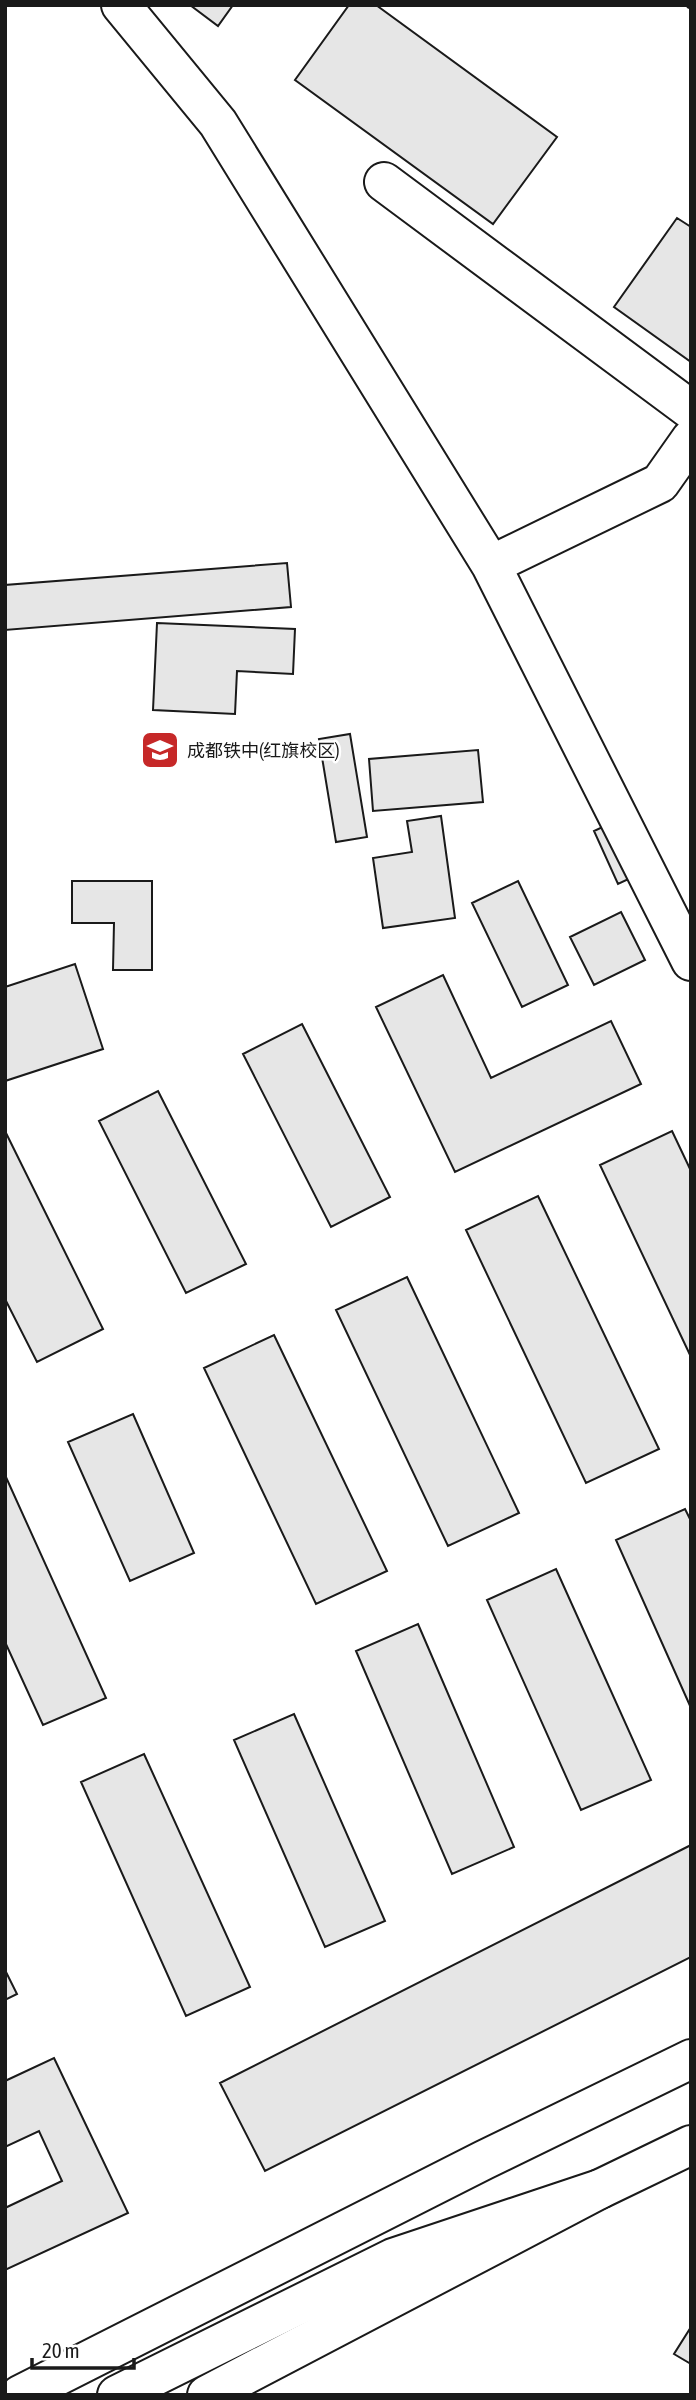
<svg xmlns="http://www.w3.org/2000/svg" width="696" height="2400" font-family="'Asap Condensed','Noto Sans SC',sans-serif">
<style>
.building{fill:#e6e6e6;stroke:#1a1a1a;stroke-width:2}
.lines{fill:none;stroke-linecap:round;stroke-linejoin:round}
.minor-casing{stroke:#1a1a1a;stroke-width:42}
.major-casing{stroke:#1a1a1a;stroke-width:42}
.highway-casing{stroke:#1a1a1a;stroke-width:42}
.minor{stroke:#fff;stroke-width:38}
.major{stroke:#fff;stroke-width:38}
.highway{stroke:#fff;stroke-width:38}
.rail-casing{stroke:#1a1a1a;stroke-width:8}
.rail{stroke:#fff;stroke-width:5;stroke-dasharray:16;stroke-linecap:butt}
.labels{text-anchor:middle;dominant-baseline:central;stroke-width:5;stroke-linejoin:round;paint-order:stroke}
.poi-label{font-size:18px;fill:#1a1a1a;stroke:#fff;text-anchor:start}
</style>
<rect width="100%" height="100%" fill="#fff"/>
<path class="building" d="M 190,5 L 233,5 L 218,26 Z
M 349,5 L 376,5 L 557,137 L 493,224 L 295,80 Z
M 677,218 L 691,227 L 691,362 L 614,307 Z
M 287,563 L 291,607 L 5,630 L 5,585 Z
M 157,623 L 295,629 L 293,674 L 237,671 L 235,714 L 153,710 Z
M 350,734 L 367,837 L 336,842 L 319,739 Z
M 478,750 L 483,802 L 373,811 L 369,759 Z
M 441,816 L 455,918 L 383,928 L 373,858 L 412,852 L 407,821 Z
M 611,823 L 635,876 L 618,884 L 594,831 Z
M 72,881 L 152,881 L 152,970 L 113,970 L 114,923 L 72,923 Z
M 518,881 L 568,985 L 522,1007 L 472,903 Z
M 621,912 L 645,960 L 594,985 L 570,937 Z
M 75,964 L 103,1049 L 5,1081 L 5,987 Z
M 443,975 L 491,1078 L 611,1021 L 641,1084 L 455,1172 L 376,1007 Z
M 302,1024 L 390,1197 L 331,1227 L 243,1054 Z
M 158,1091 L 246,1264 L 186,1293 L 99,1121 Z
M 5,1131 L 103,1329 L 37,1362 L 5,1299 Z
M 672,1131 L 691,1171 L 691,1357 L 600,1165 Z
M 538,1196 L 659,1449 L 586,1483 L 466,1230 Z
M 407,1277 L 519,1513 L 448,1546 L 336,1310 Z
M 274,1335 L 387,1571 L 316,1604 L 204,1368 Z
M 133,1414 L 194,1553 L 130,1581 L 68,1442 Z
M 5,1475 L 106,1698 L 43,1725 L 5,1642 Z
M 685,1509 L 691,1521 L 691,1708 L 616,1540 Z
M 556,1569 L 651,1780 L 581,1810 L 487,1600 Z
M 418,1624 L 514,1847 L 452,1874 L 356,1651 Z
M 294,1714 L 385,1921 L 325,1947 L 234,1740 Z
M 144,1754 L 250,1987 L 186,2016 L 81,1782 Z
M 691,1845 L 691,1957 L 265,2171 L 220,2083 Z
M 5,1970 L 17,1994 L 5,2000 Z
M 54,2058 L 128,2213 L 5,2270 L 5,2208 L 62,2181 L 39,2131 L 5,2147 L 5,2081 Z
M 691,2327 L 691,2364 L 674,2354 Z"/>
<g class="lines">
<defs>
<path id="minor" d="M 121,5 L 218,123 L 491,565 L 691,961
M 384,182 L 691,410
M 491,565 L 660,483 L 691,439"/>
<path id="major" d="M 20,2395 L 484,2160 L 691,2059
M 207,2395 L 600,2189 L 691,2145"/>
<path id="highway" d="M 117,2395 L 393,2258 L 600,2189"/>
</defs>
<use href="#minor" class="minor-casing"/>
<use href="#major" class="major-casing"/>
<use href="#highway" class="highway-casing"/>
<use href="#minor" class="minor"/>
<use href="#major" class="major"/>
<use href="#highway" class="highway"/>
<defs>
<path id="rail" d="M 690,5 L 691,5"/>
</defs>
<use href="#rail" class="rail-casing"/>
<use href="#rail" class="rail"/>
</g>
<defs>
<symbol id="school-square" viewBox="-11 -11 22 22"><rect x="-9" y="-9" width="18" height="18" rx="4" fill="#c62828" stroke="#fff"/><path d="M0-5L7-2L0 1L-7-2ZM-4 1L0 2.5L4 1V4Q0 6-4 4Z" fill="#fff"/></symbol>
</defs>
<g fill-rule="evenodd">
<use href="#school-square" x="138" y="728" width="44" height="44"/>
</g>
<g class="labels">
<g class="poi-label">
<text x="187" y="750">成都铁中(红旗校区)</text>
</g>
</g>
<rect width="696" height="2400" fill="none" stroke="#1a1a1a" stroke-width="14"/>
<path d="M32 2358v10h102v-10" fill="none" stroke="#1a1a1a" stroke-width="3.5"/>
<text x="42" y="2358" font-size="21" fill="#1a1a1a" stroke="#ffffff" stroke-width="5" paint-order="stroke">20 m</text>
</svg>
